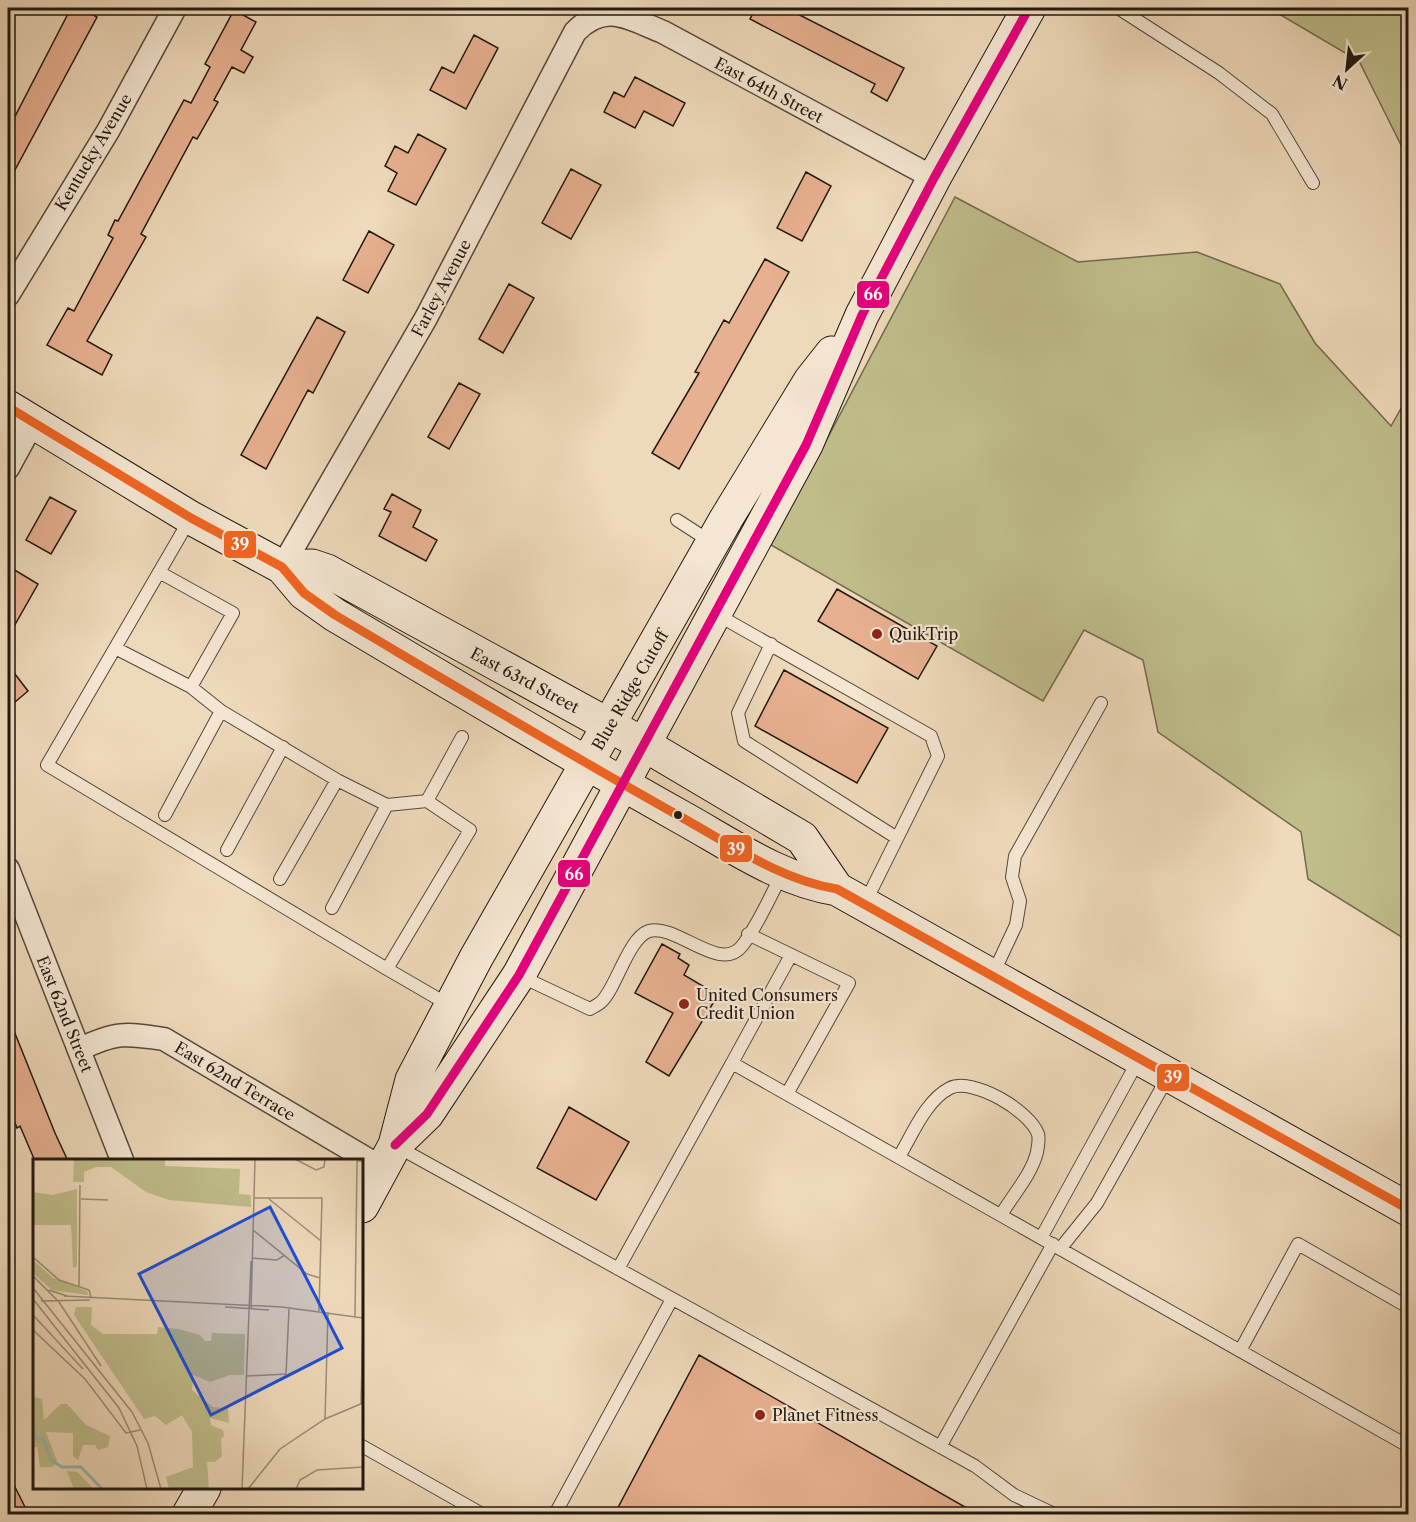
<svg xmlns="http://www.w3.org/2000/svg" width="1416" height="1522" font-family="'Libre Caslon Text',serif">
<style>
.green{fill:#c0bd8b;stroke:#706a4d;stroke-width:1.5}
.building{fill:#e7b090;stroke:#21180f;stroke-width:1.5}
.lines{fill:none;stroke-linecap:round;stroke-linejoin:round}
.service-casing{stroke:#54483a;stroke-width:14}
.minor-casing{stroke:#54483a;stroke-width:25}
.secondary-casing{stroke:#21180f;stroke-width:35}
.service{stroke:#f4e6d2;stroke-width:12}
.minor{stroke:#f4e6d2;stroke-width:22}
.secondary{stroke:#f4e6d2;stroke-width:33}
.bus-1-casing{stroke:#f4e6d2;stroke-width:14}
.bus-2-casing{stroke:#f4e6d2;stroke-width:14}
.bus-1{stroke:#f26522;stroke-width:9}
.bus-2{stroke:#e5007d;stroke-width:9}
.poi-dot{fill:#8f2418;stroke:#f4e6d2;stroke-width:2}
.bus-dot{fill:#21180f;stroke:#f4e6d2;stroke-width:2}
.labels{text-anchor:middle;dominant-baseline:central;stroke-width:4.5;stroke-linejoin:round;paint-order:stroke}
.street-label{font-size:16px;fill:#21180f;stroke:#f4e6d2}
.poi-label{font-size:16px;fill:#21180f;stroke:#f4e6d2;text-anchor:start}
.inset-river{fill:none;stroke:#99bab1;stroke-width:3}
.inset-road{fill:none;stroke:#9c8c76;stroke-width:1.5}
.view{fill:#1d4ed8;fill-opacity:0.15;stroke:#1d4ed8;stroke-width:3}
.inset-edge{fill:none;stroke:#21180f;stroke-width:3}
.line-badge{stroke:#f4e6d2;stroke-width:2}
.badge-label{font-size:16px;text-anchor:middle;font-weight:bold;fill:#fff}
</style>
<rect width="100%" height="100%" fill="#eed9ba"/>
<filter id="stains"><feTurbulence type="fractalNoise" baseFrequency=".00333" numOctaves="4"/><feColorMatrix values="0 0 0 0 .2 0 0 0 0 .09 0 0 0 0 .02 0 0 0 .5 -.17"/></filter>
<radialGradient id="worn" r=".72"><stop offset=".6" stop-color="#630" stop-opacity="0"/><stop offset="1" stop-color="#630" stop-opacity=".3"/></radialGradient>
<path class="green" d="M 1269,8 L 1408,8 L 1408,159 L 1359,61 Z
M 955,197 L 1078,262 L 1197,252 L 1280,284 L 1315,343 L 1391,426 L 1408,396 L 1408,941 L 1308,879 L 1301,832 L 1158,732 L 1143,660 L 1084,630 L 1043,701 L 771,545 Z"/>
<path class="building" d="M 71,8 L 80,8 L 97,17 L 8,183 L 8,130 Z
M 756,8 L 786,8 L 904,68 L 887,101 L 871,92 L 875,84 L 750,19 Z
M 234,10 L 256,22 L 241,50 L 253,57 L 244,73 L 232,67 L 214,100 L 218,102 L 197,139 L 193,137 L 141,234 L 146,237 L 87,341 L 112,355 L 102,375 L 47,345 L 68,308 L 74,311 L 113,238 L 108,235 L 115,220 L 118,221 L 184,100 L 191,103 L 210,67 L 205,64 Z
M 474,35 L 498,48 L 466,109 L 430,90 L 442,67 L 454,73 Z
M 635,77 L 685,103 L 673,126 L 644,111 L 635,128 L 604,112 L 614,92 L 624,97 Z
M 418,134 L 446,149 L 416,205 L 388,191 L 397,173 L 385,166 L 395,146 L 408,153 Z
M 571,169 L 601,185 L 571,239 L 542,223 Z
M 806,172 L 831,186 L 802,241 L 777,228 Z
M 369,231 L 394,245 L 368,293 L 343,280 Z
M 765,259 L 789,272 L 679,469 L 652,453 L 699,373 L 695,372 L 724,320 L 729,323 Z
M 509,284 L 534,298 L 503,353 L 479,339 Z
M 317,317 L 345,332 L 313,393 L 308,390 L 266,469 L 241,455 Z
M 459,383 L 480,394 L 449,449 L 428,437 Z
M 392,494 L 421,510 L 413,527 L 437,540 L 426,561 L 379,536 L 391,512 L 384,509 Z
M 50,497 L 76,511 L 51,554 L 26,540 Z
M 8,566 L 38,584 L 8,637 Z
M 837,589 L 937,646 L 918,679 L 818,621 Z
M 8,665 L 28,691 L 8,708 Z
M 784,670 L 888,728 L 857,783 L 755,726 Z
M 662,944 L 680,954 L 678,958 L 689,965 L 684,975 L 718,995 L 669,1076 L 646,1062 L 673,1013 L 635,993 Z
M 8,1016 L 55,1133 L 68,1161 L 35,1161 L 20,1126 L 17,1128 L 8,1104 Z
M 569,1107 L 629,1142 L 596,1200 L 537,1168 Z
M 699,1355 L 979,1515 L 614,1515 Z
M 8,1473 L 29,1515 L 8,1515 Z"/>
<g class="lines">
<defs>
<path id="service" d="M 1118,8 L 1219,73 L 1272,114 L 1313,183
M 190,519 L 47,765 L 387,969
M 677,520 L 711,542
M 716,614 L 931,736 L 938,756 L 865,903
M 771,644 L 738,713 L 744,741 L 897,838
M 115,648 L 191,687 L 233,613 L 159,572
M 191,687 L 221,711 L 337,780 L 387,805 L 427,801
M 165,815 L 221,711
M 227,850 L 283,747
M 280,879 L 337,780
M 332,908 L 387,805
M 748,934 L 849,983 L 787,1094
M 993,974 L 1016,925 L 1020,901 L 1012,877 L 1015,856 L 1101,703
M 520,976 L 590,1009 C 593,1007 598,1005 601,1002 C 616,989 628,938 649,931 C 676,923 720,974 742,946 C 758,925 770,897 782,874
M 449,1005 L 387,969 L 470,830 L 427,801 L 462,737
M 732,1063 L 791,955
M 396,1146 L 975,1466 L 1014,1495 L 1054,1514
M 899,1157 C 912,1135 926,1100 950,1088 C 973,1077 1030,1111 1038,1134 C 1039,1138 1038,1147 1037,1152 C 1032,1174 1012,1196 1001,1215
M 1041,1238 L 1139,1059
M 1060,1249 L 1097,1203 L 1169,1075
M 618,1269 L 732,1063 L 1408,1446
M 1240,1351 L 1298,1244 L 1408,1307
M 362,1446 L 482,1514
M 940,1447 L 1053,1244
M 555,1514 L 672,1299"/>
<path id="minor" d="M 8,295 L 108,131 L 175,8
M 8,468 L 32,424
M 282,567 L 426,318 L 575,32 C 605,1 628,18 663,32 L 934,178
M 8,869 L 122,1160
M 80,1049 C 116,1032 125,1033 164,1039 L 382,1168"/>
<path id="secondary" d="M 8,407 L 191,518 L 282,567 L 304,593 L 335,615 C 450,683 565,752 681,817 C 730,844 780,880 837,889 L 1408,1209
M 282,567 L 312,566 L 327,571 L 645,745 L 802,838 L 837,889
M 395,1145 L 427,1114 L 519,975 L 806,445 L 862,315 L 934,178 L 1029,8
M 362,1206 L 395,1145 L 412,1080 L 476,958 L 726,519 L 810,381 L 832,353
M 189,1514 L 204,1488"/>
</defs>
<use href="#service" class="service-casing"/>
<use href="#minor" class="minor-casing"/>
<use href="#secondary" class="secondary-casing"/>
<use href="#service" class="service"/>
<use href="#minor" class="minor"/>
<use href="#secondary" class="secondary"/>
<defs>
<path id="bus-1" d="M 8,407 L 191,518 L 282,567 L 304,593 L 335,615 C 450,683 565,752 681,817 C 730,844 780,880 837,889 L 1408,1209"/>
<path id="bus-2" d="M 395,1145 L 427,1114 L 519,975 L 806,445 L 862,315 L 934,178 L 1029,8"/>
</defs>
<use href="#bus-1" class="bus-1-casing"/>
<use href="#bus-2" class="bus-2-casing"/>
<use href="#bus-1" class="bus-1"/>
<use href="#bus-2" class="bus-2"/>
</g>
<g class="poi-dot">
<circle cx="877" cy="634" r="6"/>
<circle cx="684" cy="1004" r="6"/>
<circle cx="760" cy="1415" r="6"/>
</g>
<circle class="bus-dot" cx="678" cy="815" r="5"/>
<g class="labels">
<g class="street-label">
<text transform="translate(769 90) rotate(28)">East 64th Street</text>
<text transform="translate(93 152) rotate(-59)">Kentucky Avenue</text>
<text transform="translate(441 288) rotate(-62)">Farley Avenue</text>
<text transform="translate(525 680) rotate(28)">East 63rd Street</text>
<text transform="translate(630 690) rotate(-60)">Blue Ridge Cutoff</text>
<text transform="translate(65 1014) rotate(68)">East 62nd Street</text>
<text transform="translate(235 1081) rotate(31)">East 62nd Terrace</text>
</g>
<g class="poi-label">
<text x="889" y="634">QuikTrip</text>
<text x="696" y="995">United Consumers<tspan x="696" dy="18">Credit Union</tspan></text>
<text x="772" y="1415">Planet Fitness</text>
</g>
</g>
<g transform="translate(33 1159)">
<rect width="330" height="330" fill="#eed9ba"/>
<path d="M 41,0 L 132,0 L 132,7 L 207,10 L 206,35 L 218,36 L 218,48 L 136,41 L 113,33 L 78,8 L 63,8 L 51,13 L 51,23 L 40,23 ZM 44,30 L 44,107 L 40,109 L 38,66 L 0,66 L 0,33 L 19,36 ZM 0,101 L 20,119 L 54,132 L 55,136 L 19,131 L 0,114 ZM 43,148 L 59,148 L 58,166 L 70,175 L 124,175 L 125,168 L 146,170 L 167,176 L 172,182 L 178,182 L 179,174 L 212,175 L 211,216 L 197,216 L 177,223 L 160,216 L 159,231 L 180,248 L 195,249 L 196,264 L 177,259 L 178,266 L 190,271 L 191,277 L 188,280 L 189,297 L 182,303 L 174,303 L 176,330 L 136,330 L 133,318 L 160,308 L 159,273 L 149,256 L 133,266 L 122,257 L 111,260 L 41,156 ZM 0,231 L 2,238 L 9,240 L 11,261 L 28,245 L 34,245 L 53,266 L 77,277 L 75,288 L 65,291 L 62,286 L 50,286 L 45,301 L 40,297 L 40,274 L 13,273 L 24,302 L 20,308 L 7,308 L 4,288 L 0,288 ZM 34,312 L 44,313 L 61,330 L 41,330 Z" fill="#c0bd8b"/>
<path class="inset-river" d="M 0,270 L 5,281 L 11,281 L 18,301 L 29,308 L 48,308 L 69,330"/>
<path class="inset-road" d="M 262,0 L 283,11 L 291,8 L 292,0M 221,39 L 289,39 L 286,152M 48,40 L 75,41M 236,40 L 288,82M 220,71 L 274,115 L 287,119M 0,98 L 26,121 L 56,131 L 58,138M 219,99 L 244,101 L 252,96M 0,117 L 26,143 L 68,207M 46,127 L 47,26M 0,129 L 99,253 L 115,284 L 128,330M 16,131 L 34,137M 31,137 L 249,148 L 330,159M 0,140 L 86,249 L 104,287 L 114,330M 8,142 L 57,141M 192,148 L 236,151M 218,150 L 222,0M 0,156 L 50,210M 322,157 L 324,2 L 330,2M 0,171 L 52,220 L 93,274 L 107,271M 214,217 L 253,215 L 256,150M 328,244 L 330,163M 292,260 L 295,153M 209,330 L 218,102M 215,330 L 247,290 L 292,260 L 330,244M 263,330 L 267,321 L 284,311 L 330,308"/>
<path class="view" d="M 237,48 L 309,189 L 178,256 L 106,115 Z"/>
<rect width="330" height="330" class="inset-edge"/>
</g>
<g class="line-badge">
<rect x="856" y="280" width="34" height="29" rx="6" fill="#e5007d"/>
<rect x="223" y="530" width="34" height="29" rx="6" fill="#f26522"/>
<rect x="719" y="834" width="34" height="29" rx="6" fill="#f26522"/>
<rect x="557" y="859" width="34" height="29" rx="6" fill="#e5007d"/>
<rect x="1156" y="1063" width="34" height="29" rx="6" fill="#f26522"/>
</g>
<g class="badge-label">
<text x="873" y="300">66</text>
<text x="240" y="550">39</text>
<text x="736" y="855">39</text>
<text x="574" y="880">66</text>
<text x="1173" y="1083">39</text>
</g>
<rect width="1416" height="1522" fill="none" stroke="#eed9ba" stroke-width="30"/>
<rect x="9" y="9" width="1398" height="1504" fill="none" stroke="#21180f" stroke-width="3"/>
<rect x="15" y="15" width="1386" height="1492" fill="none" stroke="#21180f" stroke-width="1.5"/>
<g transform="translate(1347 69) rotate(207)" stroke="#f4e6d2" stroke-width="4.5" paint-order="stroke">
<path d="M0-4.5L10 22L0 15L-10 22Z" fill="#21180f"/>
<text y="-9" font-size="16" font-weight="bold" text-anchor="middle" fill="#21180f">N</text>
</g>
<rect width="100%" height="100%" filter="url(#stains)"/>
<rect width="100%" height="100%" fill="url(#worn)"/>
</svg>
